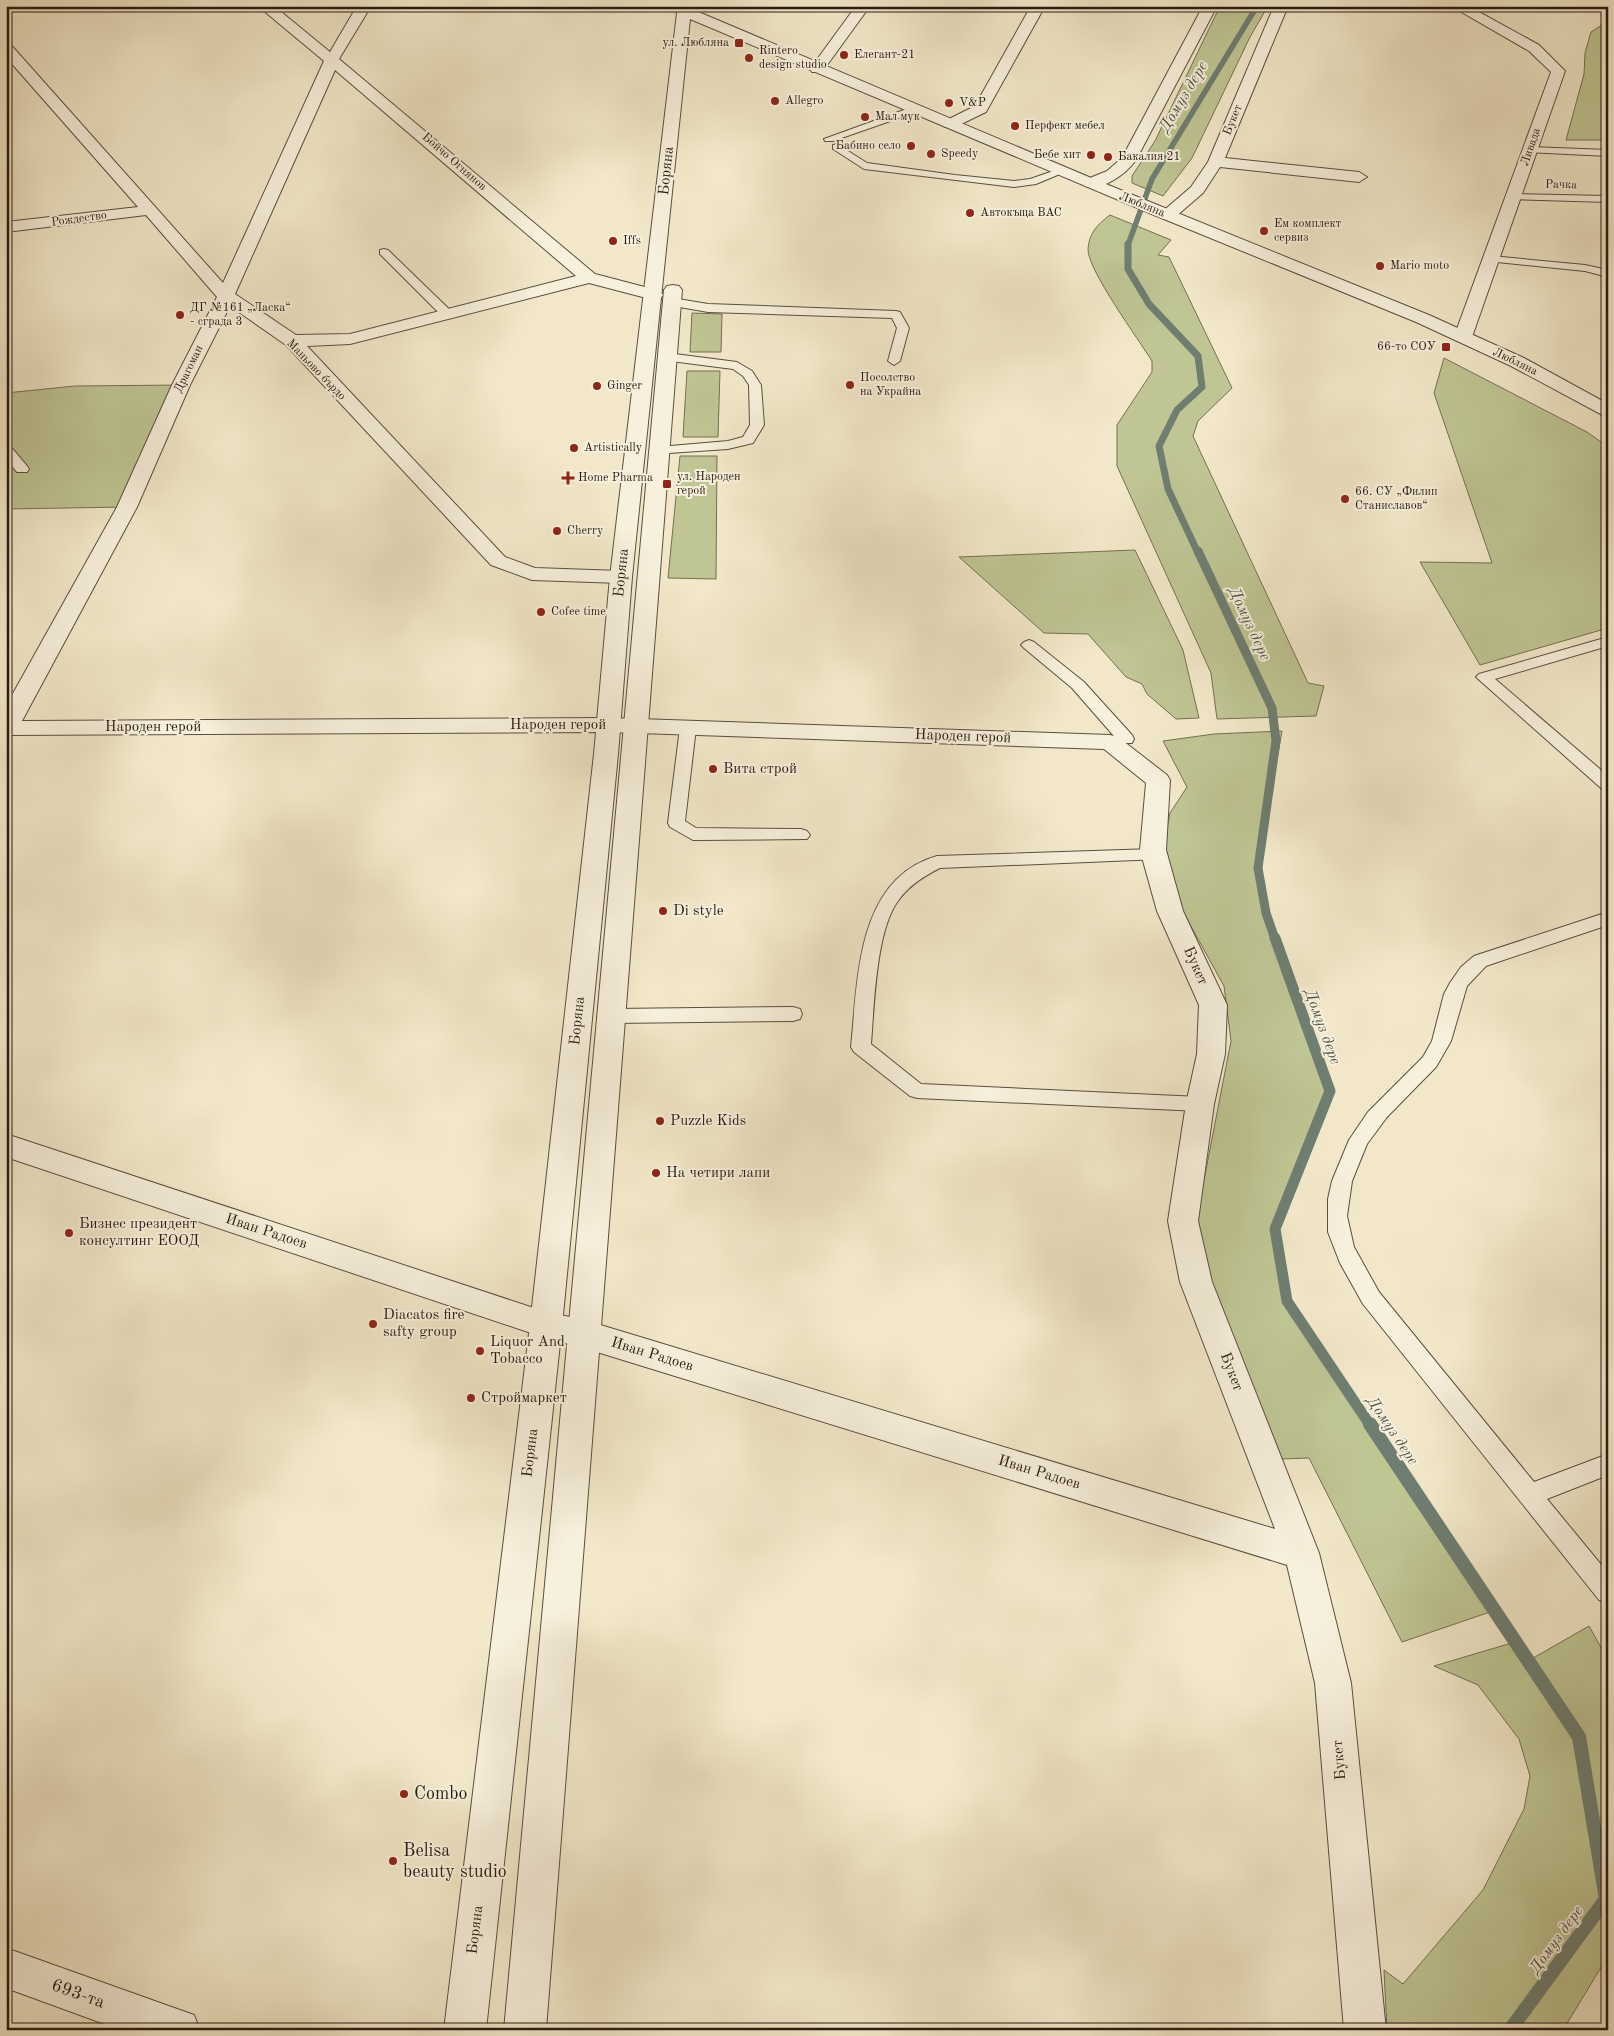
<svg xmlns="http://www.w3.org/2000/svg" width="1614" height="2036" font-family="'Old Standard TT',serif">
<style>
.green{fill:#bfc593;stroke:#747052}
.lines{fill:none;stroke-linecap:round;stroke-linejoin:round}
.stream-far4{stroke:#6e7e71;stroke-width:5.5}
.stream-far3{stroke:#6e7e71;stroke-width:7}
.stream-far2{stroke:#6e7e71;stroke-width:9}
.stream-far1{stroke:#6e7e71;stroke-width:11}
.stream{stroke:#6e7e71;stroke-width:14}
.service-casing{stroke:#5a4e40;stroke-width:2}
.minor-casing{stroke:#5a4e40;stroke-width:2}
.tertiary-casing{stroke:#5a4e40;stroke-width:2}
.service{fill:#f7f0dc;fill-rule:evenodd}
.minor{fill:#f7f0dc;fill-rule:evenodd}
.tertiary{fill:#f7f0dc;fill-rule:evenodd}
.poi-dot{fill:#8f2418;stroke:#f7f0dc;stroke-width:2}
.labels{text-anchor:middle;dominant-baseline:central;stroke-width:4;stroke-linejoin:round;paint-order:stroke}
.far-poi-label{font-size:12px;fill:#281a12;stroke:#f7f0dc;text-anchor:start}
.far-street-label{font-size:12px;fill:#281a12;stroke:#f7f0dc}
.street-label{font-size:15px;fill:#281a12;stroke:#f7f0dc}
.poi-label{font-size:15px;fill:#281a12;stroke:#f7f0dc;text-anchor:start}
.water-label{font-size:16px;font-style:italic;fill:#51544a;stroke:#f7f0dc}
.near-poi-label{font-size:18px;fill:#281a12;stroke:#f7f0dc;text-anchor:start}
.near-street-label{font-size:18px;fill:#281a12;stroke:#f7f0dc}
</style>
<rect width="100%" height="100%" fill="#f2e8c9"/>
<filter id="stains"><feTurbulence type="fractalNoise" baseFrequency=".004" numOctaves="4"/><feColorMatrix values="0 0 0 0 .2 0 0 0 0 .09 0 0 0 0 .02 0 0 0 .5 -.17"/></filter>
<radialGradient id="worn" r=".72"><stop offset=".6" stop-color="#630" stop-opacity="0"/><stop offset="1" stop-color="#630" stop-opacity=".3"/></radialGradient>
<path class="green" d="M 1220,6 L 1268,6 L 1250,37 L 1192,158 L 1163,196 L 1132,183 L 1132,176 L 1155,141 Z
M 1608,21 L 1608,140 L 1566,140 L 1584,74 L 1585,53 L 1591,32 Z
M 1110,215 L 1171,240 L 1158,255 L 1169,257 L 1232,388 L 1198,421 L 1193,436 L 1308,683 L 1324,686 L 1316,716 L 1217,719 L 1211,673 L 1117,466 L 1117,425 L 1152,372 L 1152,361 C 1139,340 1087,269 1088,249 C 1089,233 1098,224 1110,215 Z
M 692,313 L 722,314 L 721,352 L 690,352 Z
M 1444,358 L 1587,432 L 1608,447 L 1608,628 L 1480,665 L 1420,562 L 1492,563 L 1434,393 Z
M 687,371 L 720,371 L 718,437 L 683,437 Z
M 181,385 L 127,507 L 6,509 L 6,393 L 75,386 Z
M 680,456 L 717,456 L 716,579 L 668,578 Z
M 1135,550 L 1183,650 L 1199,718 L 1176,719 L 1147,694 L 1142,684 L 1126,677 L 1088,634 L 1044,633 L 959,557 Z
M 1282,731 L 1258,868 L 1266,913 L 1330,1091 L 1275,1229 L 1287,1301 L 1496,1610 L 1402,1642 L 1309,1458 L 1281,1459 L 1205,1273 L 1196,1221 L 1231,1041 L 1224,986 L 1183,912 L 1163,849 L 1170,813 L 1187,787 L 1163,741 L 1214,734 Z
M 1589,1626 L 1608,1660 L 1608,1956 L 1563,2030 L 1387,2030 L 1384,1970 L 1403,1984 L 1483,1890 L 1524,1809 L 1530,1776 L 1519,1739 L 1478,1685 L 1434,1666 L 1515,1642 L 1528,1661 Z"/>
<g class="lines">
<path class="stream-far4" d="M 1128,245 L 1152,179 L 1257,6"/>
<path class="stream-far3" d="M 1128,244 L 1128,269 L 1149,304 L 1198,356 L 1202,387 L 1177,410 L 1159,446 L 1168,489 L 1198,553"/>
<path class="stream-far2" d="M 1198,551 L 1272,708 L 1276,741 L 1258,868 L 1266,913 L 1275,939"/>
<path class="stream-far1" d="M 1275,938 L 1330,1091 L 1275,1229 L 1287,1301 L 1370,1425"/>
<path class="stream" d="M 1370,1424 L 1579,1737 L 1606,1899 L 1510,2030"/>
<defs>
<path id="service" d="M 915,106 L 919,107 L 919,111 L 833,141 L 825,141 L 824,139 Z
M 837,144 L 867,163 L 955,175 L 1014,181 L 1030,179 L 1062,168 L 1067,171 L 1036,184 L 1014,187 L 864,169 L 833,149 L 833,145 Z
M 1530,147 L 1608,150 L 1608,156 L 1526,152 L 1525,150 Z
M 1514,194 L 1608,196 L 1608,202 L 1510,199 L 1510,195 Z
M 384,249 L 388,250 L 452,312 L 454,315 L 452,318 L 444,318 L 380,254 L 380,250 Z
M 1491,256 L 1585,265 L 1608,270 L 1608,277 L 1585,271 L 1487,261 L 1487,257 Z
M 672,298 L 708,304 L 896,311 L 900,312 L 909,328 L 900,361 L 894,365 L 888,361 L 897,328 L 892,318 L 708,312 L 668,305 L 668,299 Z
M 667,353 L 737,362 L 752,371 L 761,385 L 764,425 L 753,443 L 728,449 L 654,454 L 652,451 L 654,448 L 659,447 L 728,441 L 743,437 L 750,425 L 749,385 L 743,376 L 733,369 L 663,360 L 661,357 L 663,354 Z
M 6,446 L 11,447 L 27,466 L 29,469 L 27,472 L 17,472 L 6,459 Z
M 1608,637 L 1608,646 L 1495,679 L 1608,776 L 1608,790 L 1602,789 L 1476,677 L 1479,674 Z
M 1029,640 L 1034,642 L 1084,682 L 1132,735 L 1134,739 L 1132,743 L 1120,743 L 1072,688 L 1024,648 L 1021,645 L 1024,642 Z
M 688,723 L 694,724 L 696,728 L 685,821 L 696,828 L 801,829 L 807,831 L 810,835 L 807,839 L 693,840 L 670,827 L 668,823 L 680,728 L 682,724 Z
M 1154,849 L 1160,851 L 1163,855 L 1160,859 L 940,868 C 924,876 908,886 898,901 C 876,930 874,1007 871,1044 L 921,1084 L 1200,1097 L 1207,1099 L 1210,1104 L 1207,1109 L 1200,1111 L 917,1098 L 910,1096 L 854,1052 L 851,1047 C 858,980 856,879 937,856 Z
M 1608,912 L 1608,925 L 1486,966 L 1467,986 L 1451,1041 L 1436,1067 L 1387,1117 L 1367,1144 L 1352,1181 L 1347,1216 L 1354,1247 L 1379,1292 L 1534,1482 L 1608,1454 L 1608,1475 L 1547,1499 L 1608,1573 L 1608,1603 L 1599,1600 L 1363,1304 L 1340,1263 L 1328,1232 L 1328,1199 L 1332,1181 L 1349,1140 L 1368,1112 L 1423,1057 L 1432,1041 L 1444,994 L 1450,983 L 1461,967 L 1474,956 Z
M 793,1007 L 800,1009 L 802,1014 L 800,1019 L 793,1021 L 613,1023 L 606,1021 L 604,1016 L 606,1011 L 613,1009 Z"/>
<path id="minor" d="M 258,6 L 274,6 L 330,52 L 357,6 L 371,6 L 339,59 L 595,274 L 660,291 L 663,295 L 660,299 L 654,300 L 589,283 L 350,344 L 307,346 L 505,557 L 535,568 L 621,571 L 629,572 L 632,577 L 629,582 L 621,583 L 532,580 L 491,565 L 286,345 L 230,306 L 190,385 L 137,507 L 22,721 L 609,718 L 1110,735 L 1118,737 L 1167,775 L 1170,780 L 1166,850 L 1183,911 L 1227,1005 L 1225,1054 L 1214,1104 L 1198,1221 L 1212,1282 L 1319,1553 L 1351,1683 L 1386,2030 L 1344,2030 L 1315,1683 L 1287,1565 L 584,1348 L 546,1338 L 6,1157 L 6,1134 L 546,1312 L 584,1320 L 1275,1529 L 1180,1282 L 1168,1221 L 1186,1104 L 1197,1054 L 1199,1005 L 1157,911 L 1140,850 L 1146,783 L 1104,749 L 609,732 L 6,735 L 6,706 L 117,507 L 172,385 L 217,297 L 146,215 L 6,232 L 6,222 L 138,207 L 6,57 L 6,44 L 11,45 L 223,283 L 324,61 ZM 335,70 L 576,276 L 350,334 L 296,335 L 235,294 Z
M 856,6 L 870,6 L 822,72 L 812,72 L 810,69 Z
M 1031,6 L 1045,6 L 986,112 L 955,127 L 945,127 L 942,124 L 945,121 L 975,106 Z
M 1203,6 L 1217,6 L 1136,160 C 1126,174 1103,191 1085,186 L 1083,183 L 1085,180 L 1107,171 L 1122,158 Z
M 1274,6 L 1288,6 L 1225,158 L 1359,172 L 1367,177 L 1359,182 L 1220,167 L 1203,193 L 1174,218 L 1162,218 L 1160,215 L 1162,212 L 1191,187 L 1208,162 Z
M 1451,6 L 1468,6 L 1539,45 L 1565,71 L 1472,337 L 1469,341 L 1457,341 L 1454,337 L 1551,72 L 1529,51 Z
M 6,1948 L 194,2015 L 200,2030 L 121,2030 L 6,1988 Z"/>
<path id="tertiary" d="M 665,6 L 689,8 L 1096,180 L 1429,315 L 1524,358 L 1608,404 L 1608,418 L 1511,366 L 1416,322 L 1154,215 L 690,19 L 632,577 L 618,754 L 562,1325 L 486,2030 L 444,2030 L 530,1325 L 594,754 L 610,577 L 677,13 Z
M 673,285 L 679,286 L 682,290 L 546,2030 L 504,2030 L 664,290 L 667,286 Z"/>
</defs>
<use href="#service" class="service-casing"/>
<use href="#minor" class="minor-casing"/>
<use href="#tertiary" class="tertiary-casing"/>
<use href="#service" class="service"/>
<use href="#minor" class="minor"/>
<use href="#tertiary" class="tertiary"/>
</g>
<g class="poi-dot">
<rect x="734" y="38" width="10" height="10" rx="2.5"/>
<circle cx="844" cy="55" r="5"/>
<circle cx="749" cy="58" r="5"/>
<circle cx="775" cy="101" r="5"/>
<circle cx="949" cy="103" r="5"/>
<circle cx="865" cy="117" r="5"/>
<circle cx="1015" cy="126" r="5"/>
<circle cx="911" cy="146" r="5"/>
<circle cx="931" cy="154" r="5"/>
<circle cx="1091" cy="155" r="5"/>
<circle cx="1108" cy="157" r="5"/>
<circle cx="970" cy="213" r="5"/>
<circle cx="1264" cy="231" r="5"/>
<circle cx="613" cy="241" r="5"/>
<circle cx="1380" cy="266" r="5"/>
<circle cx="180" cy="315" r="5"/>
<rect x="1441" y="342" width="10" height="10" rx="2.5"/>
<circle cx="850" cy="385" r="5"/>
<circle cx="597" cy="386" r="5"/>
<circle cx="574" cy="448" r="5"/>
<path d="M565.5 470.5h5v5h5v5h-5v5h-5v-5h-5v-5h5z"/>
<rect x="662" y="479" width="10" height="10" rx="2.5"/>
<circle cx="1345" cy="499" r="5"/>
<circle cx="557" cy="531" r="5"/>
<circle cx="541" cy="612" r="5"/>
<circle cx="713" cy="769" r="5"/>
<circle cx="663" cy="911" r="5"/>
<circle cx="660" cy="1121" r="5"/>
<circle cx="656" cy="1173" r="5"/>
<circle cx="69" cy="1233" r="5"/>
<circle cx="373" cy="1324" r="5"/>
<circle cx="480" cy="1351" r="5"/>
<circle cx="471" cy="1398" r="5"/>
<circle cx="404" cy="1794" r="5"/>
<circle cx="393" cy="1861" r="5"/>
</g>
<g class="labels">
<g class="far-poi-label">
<text x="729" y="43" text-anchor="end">ул. Любляна</text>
<text x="759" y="51">Rintero<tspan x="759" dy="14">design studio</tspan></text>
<text x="854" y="55">Елегант-21</text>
<text x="785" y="101">Allegro</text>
<text x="959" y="103">V&amp;P</text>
<text x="875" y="117">Мал мук</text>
<text x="1025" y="126">Перфект мебел</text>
<text x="901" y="146" text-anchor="end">Бабино село</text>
<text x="941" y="154">Speedy</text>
<text x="1081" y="155" text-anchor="end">Бебе хит</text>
<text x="1118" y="157">Бакалия 21</text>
<text x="980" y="213">Автокъща ВАС</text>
<text x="1274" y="224">Ем комплект<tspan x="1274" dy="14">сервиз</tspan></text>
<text x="623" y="241">Iffs</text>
<text x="1390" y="266">Mario moto</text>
<text x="190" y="308">ДГ №161 „Ласка“<tspan x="190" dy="14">- сграда 3</tspan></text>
<text x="1436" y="347" text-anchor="end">66-то СОУ</text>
<text x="860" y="378">Посолство<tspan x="860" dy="14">на Украйна</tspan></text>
<text x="607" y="386">Ginger</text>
<text x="584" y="448">Artistically</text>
<text x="677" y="477">ул. Народен<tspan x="677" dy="14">герой</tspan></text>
<text x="578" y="478">Home Pharma</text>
<text x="1355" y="492">66. СУ „Филип<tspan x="1355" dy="14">Станиславов“</tspan></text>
<text x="567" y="531">Cherry</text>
<text x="551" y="612">Cofee time</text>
</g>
<g class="far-street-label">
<text transform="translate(1233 120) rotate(-68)">Букет</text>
<text transform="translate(1531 147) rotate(-71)">Ливада</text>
<text transform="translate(454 162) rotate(41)">Бойчо Огнянов</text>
<text transform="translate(1561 185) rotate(1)">Рачка</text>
<text transform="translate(1142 205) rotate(22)">Любляна</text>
<text transform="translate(79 219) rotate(-8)">Рождество</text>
<text transform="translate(1515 362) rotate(26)">Любляна</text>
<text transform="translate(189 369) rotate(-64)">Драгоман</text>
<text transform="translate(316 370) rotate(46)">Маньово бърдо</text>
</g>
<g class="street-label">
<text transform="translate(667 171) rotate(-84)">Боряна</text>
<text transform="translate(622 573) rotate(-84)">Боряна</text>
<text x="558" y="725">Народен герой</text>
<text x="153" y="727">Народен герой</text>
<text transform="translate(963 737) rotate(2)">Народен герой</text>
<text transform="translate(1195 966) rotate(66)">Букет</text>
<text transform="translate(578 1021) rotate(-84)">Боряна</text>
<text transform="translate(266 1232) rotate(18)">Иван Радоев</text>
<text transform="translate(652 1355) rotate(17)">Иван Радоев</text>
<text transform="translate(1231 1372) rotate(69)">Букет</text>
<text transform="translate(531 1453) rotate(-83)">Боряна</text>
<text transform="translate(1039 1473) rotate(17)">Иван Радоев</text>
<text transform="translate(1340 1760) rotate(-95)">Букет</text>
<text transform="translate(476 1930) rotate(-83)">Боряна</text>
</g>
<g class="poi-label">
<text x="723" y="769">Вита строй</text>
<text x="673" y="911">Di style</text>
<text x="670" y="1121">Puzzle Kids</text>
<text x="666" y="1173">На четири лапи</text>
<text x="79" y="1224">Бизнес президент<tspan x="79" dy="17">консултинг ЕООД</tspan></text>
<text x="383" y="1315">Diacatos fire<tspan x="383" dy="17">safty group</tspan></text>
<text x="490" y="1342">Liquor And<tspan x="490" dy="17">Tobacco</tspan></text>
<text x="481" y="1398">Строймаркет</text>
</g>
<g class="water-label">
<text transform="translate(1184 97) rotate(-59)">Домуз дере</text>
<text transform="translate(1249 624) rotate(65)">Домуз дере</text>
<text transform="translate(1322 1027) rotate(70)">Домуз дере</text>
<text transform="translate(1392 1431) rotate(56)">Домуз дере</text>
<text transform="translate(1557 1940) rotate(-54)">Домуз дере</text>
</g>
<g class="near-poi-label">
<text x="414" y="1794">Combo</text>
<text x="403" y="1851">Belisa<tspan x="403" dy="21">beauty studio</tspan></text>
</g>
<g class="near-street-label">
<text transform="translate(78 1994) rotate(20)">693-та</text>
</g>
</g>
<rect width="1614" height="2036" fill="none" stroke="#f2e8c9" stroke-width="25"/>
<rect x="8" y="8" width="1599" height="2021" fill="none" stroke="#281a12" stroke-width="2.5"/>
<rect x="12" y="12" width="1589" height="2011" fill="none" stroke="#281a12"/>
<rect width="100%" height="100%" filter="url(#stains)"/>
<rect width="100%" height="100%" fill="url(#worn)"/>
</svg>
